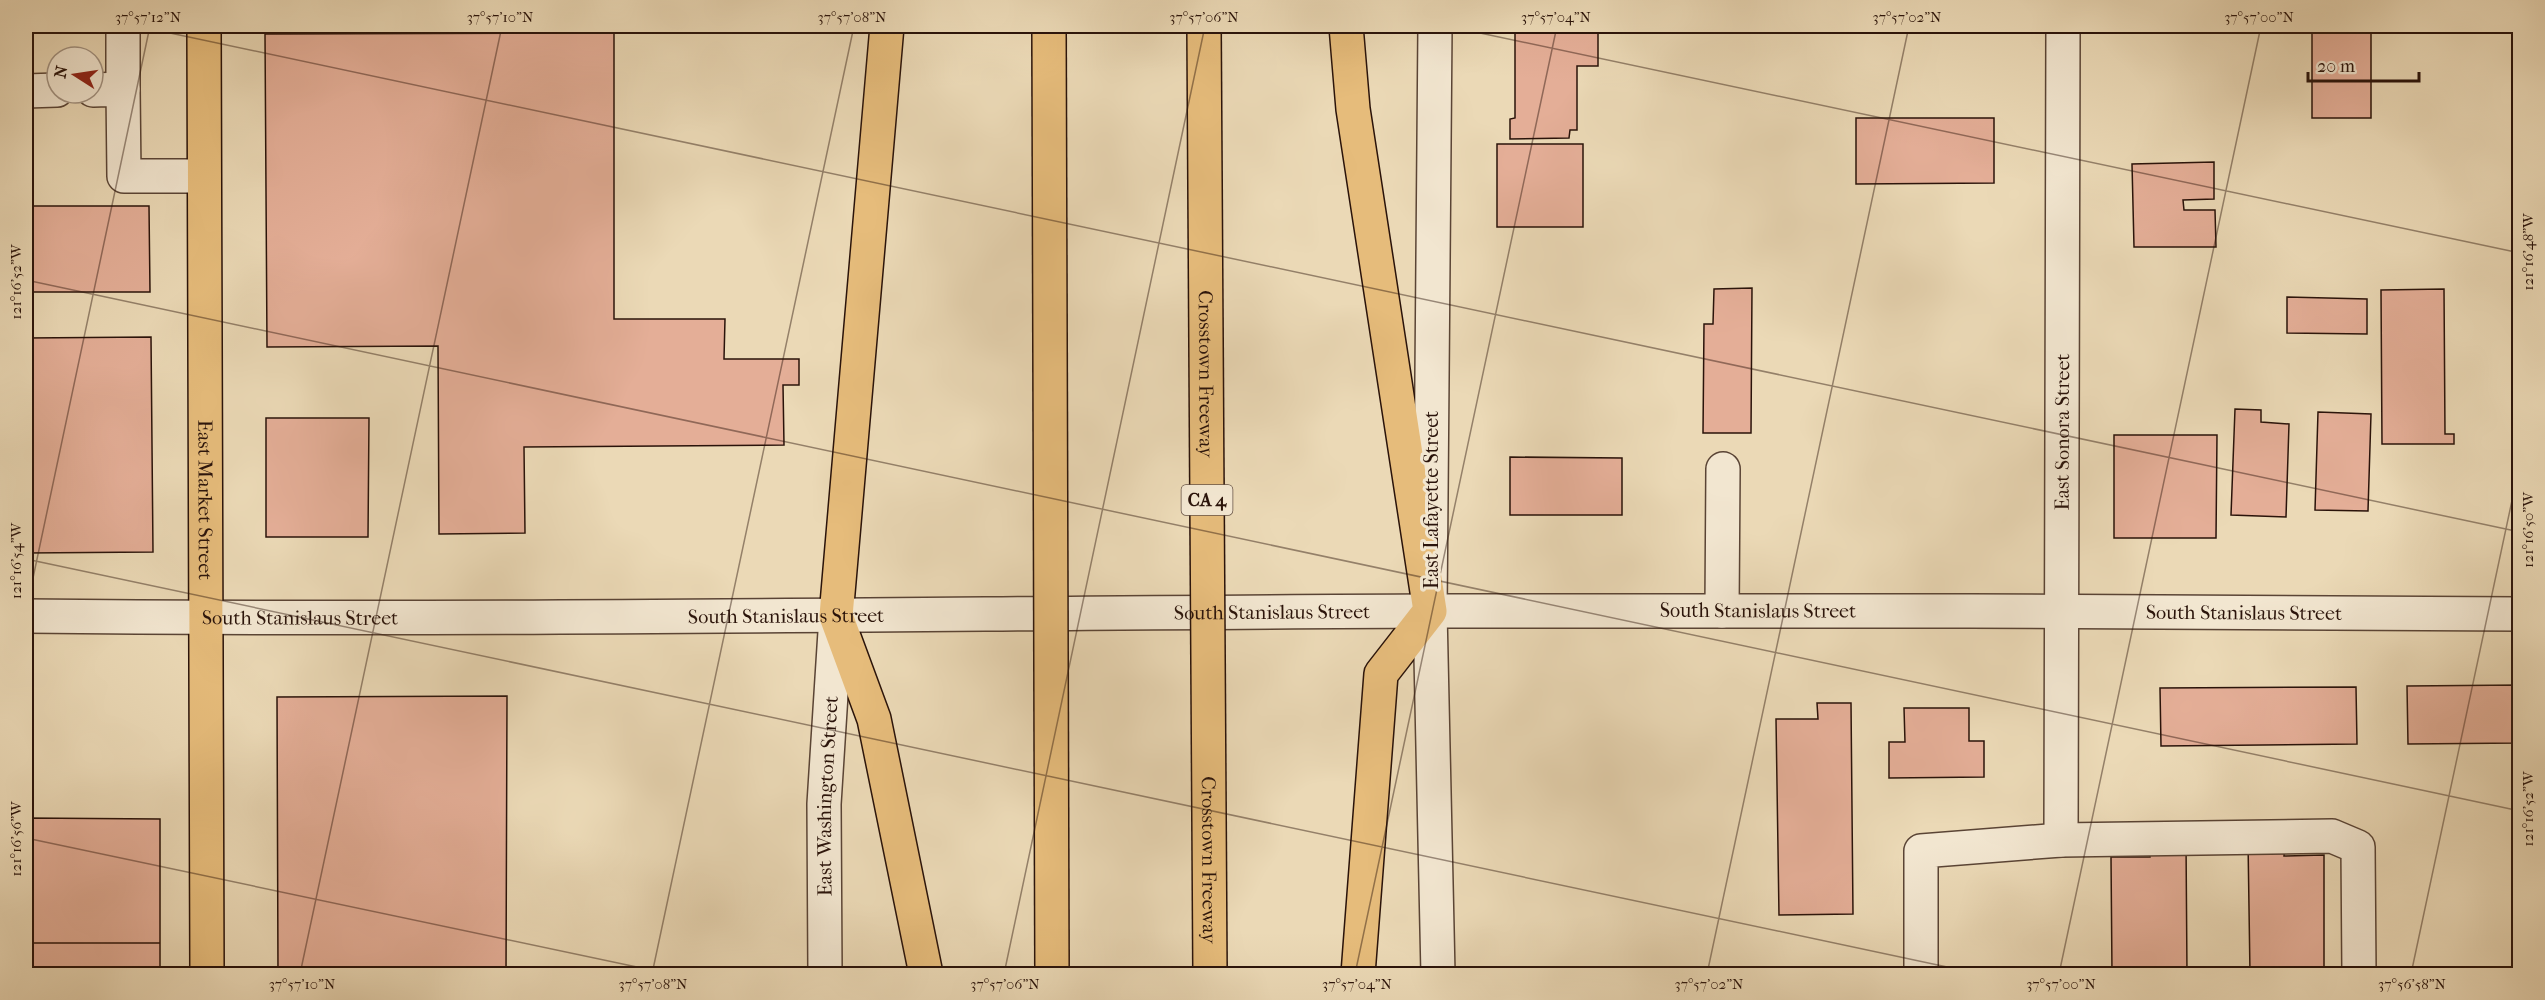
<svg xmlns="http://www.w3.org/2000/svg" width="2545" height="1000" font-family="'IM FELL French Canon',serif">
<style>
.building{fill:#e4ae97;stroke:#2a130a;stroke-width:1.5}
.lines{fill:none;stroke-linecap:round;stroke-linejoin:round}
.minor-casing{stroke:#5a4435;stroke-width:36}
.major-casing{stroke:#2a130a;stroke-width:36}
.highway-casing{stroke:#2a130a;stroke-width:36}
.minor{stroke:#f2e6d0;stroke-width:33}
.major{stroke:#e6bc7b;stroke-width:33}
.highway{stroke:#e6bc7b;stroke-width:33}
.highway-bridge-casing{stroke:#2a130a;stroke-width:36;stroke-linecap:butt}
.highway-bridge{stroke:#e6bc7b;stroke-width:33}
.ticks{fill:none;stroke:#2a130a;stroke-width:1.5;stroke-opacity:0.45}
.labels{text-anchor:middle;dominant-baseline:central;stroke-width:6;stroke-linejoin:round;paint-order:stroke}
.shield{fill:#f2e6d0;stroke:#665245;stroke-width:1.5}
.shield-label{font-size:18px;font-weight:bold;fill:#2a130a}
.street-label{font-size:20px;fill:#2a130a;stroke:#f2e6d0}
.neatline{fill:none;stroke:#2a130a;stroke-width:2}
.ticks-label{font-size:15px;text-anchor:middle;fill:#2a130a}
</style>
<rect width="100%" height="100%" fill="#ebd9b6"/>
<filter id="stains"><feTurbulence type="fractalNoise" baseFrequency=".00333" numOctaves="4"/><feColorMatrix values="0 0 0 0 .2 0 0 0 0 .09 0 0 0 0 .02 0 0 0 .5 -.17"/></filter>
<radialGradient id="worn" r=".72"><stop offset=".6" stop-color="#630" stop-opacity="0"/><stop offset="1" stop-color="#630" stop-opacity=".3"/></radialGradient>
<path class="building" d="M 1515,26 L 1598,26 L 1598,66 L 1577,66 L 1577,130 L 1570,130 L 1569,138 L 1510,139 L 1510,119 L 1515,118 Z
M 2312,26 L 2371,26 L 2371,118 L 2312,118 Z
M 614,33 L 614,319 L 725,319 L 724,359 L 799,359 L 799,385 L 783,385 L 784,445 L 524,447 L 525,533 L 439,534 L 438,346 L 267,347 L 265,34 Z
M 1856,118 L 1994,118 L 1994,183 L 1856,184 Z
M 1497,144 L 1583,144 L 1583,227 L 1497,227 Z
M 2214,162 L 2214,199 L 2183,200 L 2184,210 L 2215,210 L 2216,247 L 2134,247 L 2132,164 Z
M 26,206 L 149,206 L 150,292 L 26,292 Z
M 1752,288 L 1751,433 L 1703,433 L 1704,324 L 1713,324 L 1714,289 Z
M 2444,289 L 2445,434 L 2454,434 L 2454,444 L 2382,444 L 2381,290 Z
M 2287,297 L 2367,299 L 2367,334 L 2287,333 Z
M 151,337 L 153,552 L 26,553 L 26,338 Z
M 2235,409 L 2261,410 L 2261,422 L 2289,424 L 2286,517 L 2231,515 Z
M 2318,412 L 2371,414 L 2368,511 L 2315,510 Z
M 266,418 L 369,418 L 368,537 L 266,537 Z
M 2114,435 L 2217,435 L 2216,538 L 2114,538 Z
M 1510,457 L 1622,458 L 1622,515 L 1510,515 Z
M 2520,685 L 2520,743 L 2408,744 L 2407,686 Z
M 2356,687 L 2357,744 L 2161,746 L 2160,688 Z
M 507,696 L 506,974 L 278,974 L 277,697 Z
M 1817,703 L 1851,703 L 1853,914 L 1779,915 L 1776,719 L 1818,719 Z
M 1904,708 L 1969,708 L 1969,741 L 1984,741 L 1984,777 L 1889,778 L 1889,742 L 1905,742 Z
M 26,818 L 160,819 L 160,943 L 26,943 Z
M 2285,840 L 2284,856 L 2324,855 L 2324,974 L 2250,974 L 2248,841 Z
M 2150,841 L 2186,841 L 2187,974 L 2112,974 L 2111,857 L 2150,857 Z
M 26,943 L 160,943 L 160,974 L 26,974 Z
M 1779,967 L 1854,967 L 1854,974 L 1779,974 Z"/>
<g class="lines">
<defs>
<g id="minor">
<path d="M 123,26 L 123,89"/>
<path d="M 1435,26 L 1430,611 L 1438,974"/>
<path d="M 93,90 L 123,89 L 124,176 L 204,176"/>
<path d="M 26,91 L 57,90"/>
<path d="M 1722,611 L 1723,469"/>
<path id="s1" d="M 26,616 C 493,621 961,613 1429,611 C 1793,609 2156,612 2520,614"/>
<path id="s2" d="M 2061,840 L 2063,26"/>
<path id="s3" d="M 825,974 L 824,804 L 836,616"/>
<path d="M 1921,974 L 1921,851 L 2061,840 L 2332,836 L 2358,847 L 2359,974"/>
</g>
<g id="major">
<path id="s4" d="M 204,26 L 207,974"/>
</g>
<path id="highway" d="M 887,26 L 836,616 L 874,719 L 926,974
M 1346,26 L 1353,109 L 1430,611 L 1381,674 L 1358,974"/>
</defs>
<use href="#minor" class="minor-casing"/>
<use href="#major" class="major-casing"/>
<use href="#highway" class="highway-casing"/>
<use href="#minor" class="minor"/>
<use href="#major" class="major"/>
<use href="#highway" class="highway"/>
<defs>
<g id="highway-bridge">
<path d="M 1049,26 L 1052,974"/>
<path id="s5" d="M 1204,26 L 1210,974"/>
</g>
</defs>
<use href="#highway-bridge" class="highway-bridge-casing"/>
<use href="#highway-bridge" class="highway-bridge"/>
</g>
<path class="ticks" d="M 137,26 L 2520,532M 1447,26 L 2520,253M 26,280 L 2520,811M 26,559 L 1980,974M 26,611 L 150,26M 26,838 L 670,974M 300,974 L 502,26M 652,974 L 854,26M 1004,974 L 1205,26M 1355,974 L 1557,26M 1707,974 L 1909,26M 2059,974 L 2261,26M 2411,974 L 2520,463"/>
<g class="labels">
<rect class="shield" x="1181.5" y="485" width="51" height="30" rx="4.5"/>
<g class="shield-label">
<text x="1207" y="500">CA 4</text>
</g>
<g class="street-label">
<text stroke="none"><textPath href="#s5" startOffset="348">Crosstown Freeway</textPath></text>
<text stroke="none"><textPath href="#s2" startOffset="408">East Sonora Street</textPath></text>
<text stroke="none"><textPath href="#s4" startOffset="474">East Market Street</textPath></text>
<text transform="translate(1431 500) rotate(-90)">East Lafayette Street</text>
<text stroke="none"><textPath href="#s1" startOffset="1732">South Stanislaus Street</textPath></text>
<text stroke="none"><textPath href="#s1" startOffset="1246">South Stanislaus Street</textPath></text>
<text stroke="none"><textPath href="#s1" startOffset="2218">South Stanislaus Street</textPath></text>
<text stroke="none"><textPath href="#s1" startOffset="760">South Stanislaus Street</textPath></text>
<text stroke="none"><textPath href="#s1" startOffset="274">South Stanislaus Street</textPath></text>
<text stroke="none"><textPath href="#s3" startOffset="178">East Washington Street</textPath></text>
<text stroke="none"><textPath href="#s5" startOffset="834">Crosstown Freeway</textPath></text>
</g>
</g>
<rect width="2545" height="1000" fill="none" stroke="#ebd9b6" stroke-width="66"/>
<g transform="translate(75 75) rotate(282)"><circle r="28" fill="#f2e6d0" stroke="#a29281" stroke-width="1.5"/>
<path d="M0-4.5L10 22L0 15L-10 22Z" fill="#8f2418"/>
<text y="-9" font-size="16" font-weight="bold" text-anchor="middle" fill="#2a130a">N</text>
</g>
<path d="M2308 72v9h111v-9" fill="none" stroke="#2a130a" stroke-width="3"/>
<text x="2317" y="72" font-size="18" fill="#2a130a" stroke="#f2e6d0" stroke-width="4.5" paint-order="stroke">20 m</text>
<rect x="33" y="33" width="2479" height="934" class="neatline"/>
<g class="ticks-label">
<text x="148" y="22">37°57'12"N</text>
<text x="500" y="22">37°57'10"N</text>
<text x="852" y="22">37°57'08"N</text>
<text x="1204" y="22">37°57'06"N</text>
<text x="1556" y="22">37°57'04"N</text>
<text x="1907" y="22">37°57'02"N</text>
<text x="2259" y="22">37°57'00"N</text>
<text transform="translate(2528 252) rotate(-90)" y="5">121°16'48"W</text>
<text transform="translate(16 282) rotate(-90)" y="5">121°16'52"W</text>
<text transform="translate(2528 530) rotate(-90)" y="5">121°16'50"W</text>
<text transform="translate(16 561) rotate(-90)" y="5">121°16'54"W</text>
<text transform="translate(2528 809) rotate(-90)" y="5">121°16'52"W</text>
<text transform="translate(16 839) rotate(-90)" y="5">121°16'56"W</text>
<text x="302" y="989">37°57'10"N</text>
<text x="653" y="989">37°57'08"N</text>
<text x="1005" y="989">37°57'06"N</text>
<text x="1357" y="989">37°57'04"N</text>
<text x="1709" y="989">37°57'02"N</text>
<text x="2061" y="989">37°57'00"N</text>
<text x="2412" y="989">37°56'58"N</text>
</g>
<rect width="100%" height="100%" filter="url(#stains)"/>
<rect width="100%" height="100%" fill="url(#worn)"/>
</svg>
